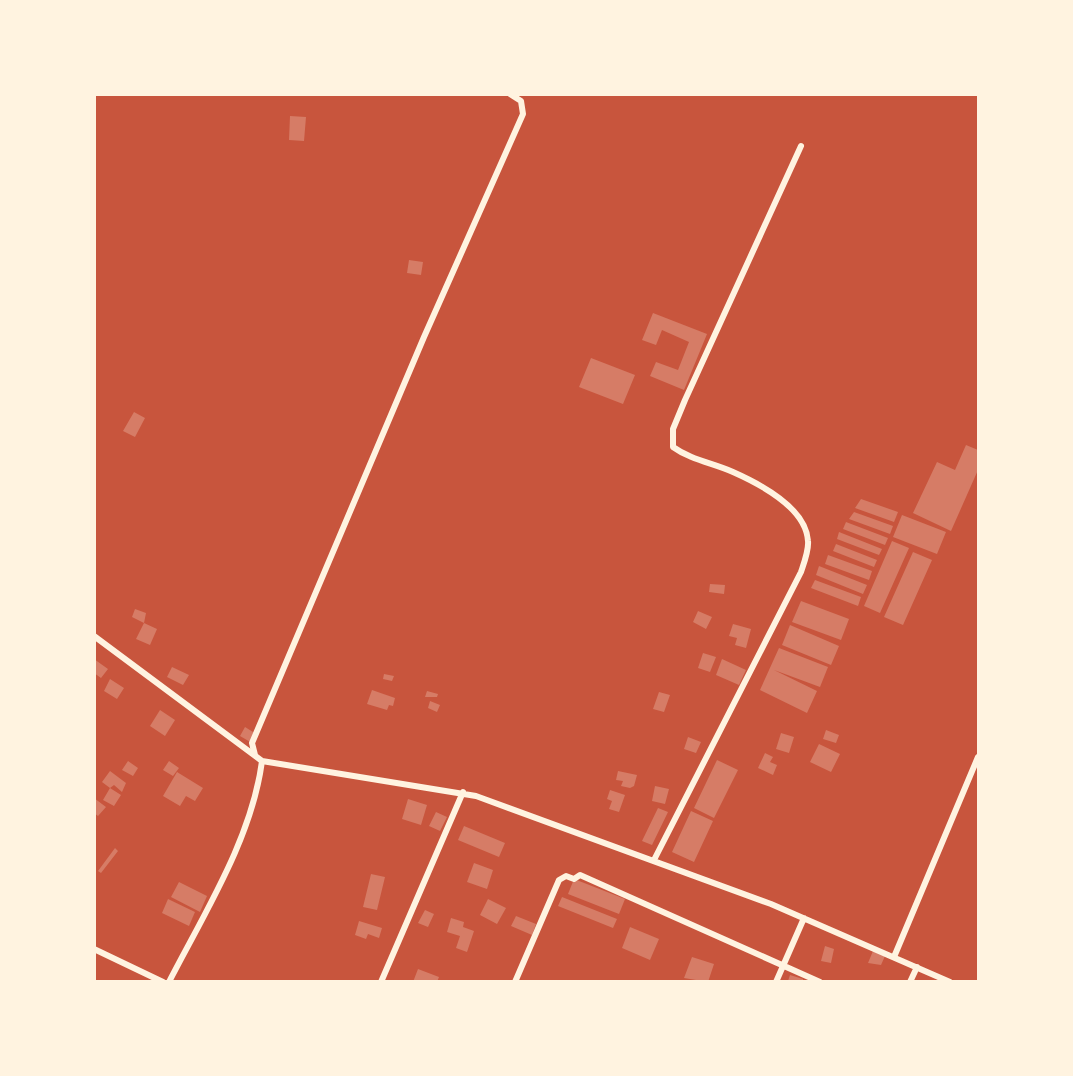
<svg xmlns="http://www.w3.org/2000/svg" width="1073" height="1076" font-family="Quicksand,sans-serif">
<style>
.building{fill:#d67c66}
.lines{fill:none;stroke-linecap:round;stroke-linejoin:round}
.minor{stroke:#fff3e0;stroke-width:6}
</style>
<rect width="100%" height="100%" fill="#c8553d"/>
<path class="building" d="M 290,116 L 306,117 L 304,141 L 289,140 Z
M 409,260 L 423,262 L 421,275 L 407,273 Z
M 653,313 L 707,334 L 684,390 L 650,376 L 656,362 L 678,370 L 689,342 L 662,330 L 656,345 L 642,340 Z
M 591,358 L 635,375 L 623,404 L 579,387 Z
M 134,412 L 145,418 L 135,437 L 123,431 Z
M 966,445 L 978,450 L 978,470 L 951,531 L 913,513 L 937,462 L 955,470 Z
M 861,499 L 898,512 L 894,522 L 855,508 Z
M 854,512 L 893,526 L 890,534 L 849,519 Z
M 902,515 L 946,532 L 937,554 L 893,537 Z
M 846,522 L 888,538 L 885,545 L 843,529 Z
M 839,532 L 882,549 L 879,555 L 837,539 Z
M 892,541 L 909,548 L 880,613 L 864,606 Z
M 836,544 L 877,560 L 874,567 L 833,551 Z
M 913,552 L 932,560 L 903,625 L 884,617 Z
M 828,555 L 872,571 L 869,580 L 825,564 Z
M 819,566 L 867,585 L 863,594 L 816,575 Z
M 815,580 L 861,597 L 858,606 L 811,588 Z
M 710,584 L 725,585 L 724,594 L 709,592 Z
M 801,601 L 849,619 L 841,640 L 792,622 Z
M 135,609 L 146,613 L 144,623 L 157,629 L 150,645 L 136,639 L 144,623 L 132,617 Z
M 698,611 L 712,617 L 706,629 L 693,622 Z
M 733,624 L 751,629 L 746,648 L 735,645 L 737,638 L 729,636 Z
M 790,625 L 839,646 L 831,665 L 782,645 Z
M 779,648 L 828,667 L 820,687 L 774,670 L 817,691 L 807,713 L 760,690 Z
M 703,653 L 716,657 L 710,672 L 698,668 Z
M 94,659 L 108,669 L 101,678 L 94,673 Z
M 722,659 L 746,670 L 739,685 L 716,675 Z
M 172,667 L 189,675 L 183,685 L 167,677 Z
M 384,674 L 394,676 L 392,681 L 383,679 Z
M 110,679 L 124,688 L 117,699 L 104,691 Z
M 372,690 L 395,698 L 393,706 L 389,705 L 387,710 L 367,704 Z
M 427,691 L 438,694 L 437,697 L 425,697 Z
M 659,692 L 670,695 L 664,712 L 653,709 Z
M 430,701 L 440,705 L 437,712 L 428,708 Z
M 160,710 L 175,720 L 165,736 L 150,726 Z
M 245,727 L 253,732 L 252,743 L 240,736 Z
M 826,730 L 839,735 L 836,743 L 823,739 Z
M 781,733 L 794,737 L 789,753 L 776,749 Z
M 688,737 L 701,742 L 696,753 L 684,749 Z
M 819,744 L 840,754 L 831,772 L 810,762 Z
M 765,753 L 773,757 L 770,762 L 777,765 L 773,775 L 758,768 Z
M 717,760 L 738,770 L 714,818 L 694,808 Z
M 128,761 L 138,768 L 133,776 L 122,770 Z
M 169,761 L 179,768 L 173,776 L 163,770 Z
M 110,771 L 126,783 L 122,792 L 114,785 L 110,788 L 102,782 Z
M 618,771 L 637,775 L 634,786 L 630,788 L 621,786 L 623,781 L 616,780 Z
M 177,772 L 203,788 L 195,801 L 186,796 L 180,806 L 163,796 Z
M 655,786 L 669,789 L 665,804 L 652,801 Z
M 110,788 L 121,795 L 114,806 L 103,800 Z
M 610,790 L 625,795 L 619,812 L 609,809 L 612,801 L 607,799 Z
M 94,798 L 106,807 L 98,816 L 94,813 Z
M 408,799 L 427,805 L 421,825 L 402,819 Z
M 658,808 L 668,812 L 652,845 L 642,841 Z
M 691,811 L 713,821 L 694,862 L 672,852 Z
M 436,812 L 447,817 L 440,831 L 429,826 Z
M 464,826 L 505,843 L 499,857 L 458,840 Z
M 115,848 L 118,851 L 101,873 L 98,871 Z
M 474,863 L 493,870 L 487,889 L 467,882 Z
M 371,874 L 385,877 L 377,910 L 363,907 Z
M 574,879 L 625,899 L 619,914 L 568,894 Z
M 179,882 L 207,896 L 200,912 L 171,897 Z
M 562,897 L 617,919 L 613,928 L 558,906 Z
M 168,899 L 195,912 L 189,926 L 162,913 Z
M 488,899 L 506,908 L 497,924 L 480,915 Z
M 425,910 L 434,914 L 428,927 L 418,923 Z
M 516,916 L 536,924 L 532,935 L 511,926 Z
M 451,918 L 464,922 L 463,927 L 474,931 L 467,952 L 456,948 L 460,936 L 447,932 Z
M 359,921 L 382,928 L 379,938 L 368,934 L 366,939 L 355,935 Z
M 630,927 L 659,939 L 650,960 L 622,948 Z
M 825,946 L 834,949 L 831,963 L 821,961 Z
M 873,951 L 885,956 L 881,965 L 868,963 Z
M 692,957 L 714,964 L 708,982 L 684,978 Z
M 418,969 L 439,977 L 437,982 L 413,982 Z
M 790,975 L 803,979 L 803,982 L 788,981 Z"/>
<g class="lines">
<path class="minor" d="M 94,636 L 262,761 C 252,838 205,912 169,982
M 255,755 L 252,743 L 424,337 L 523,114 L 521,101 L 510,94
M 262,761 L 476,796 L 771,904 L 950,982
M 654,860 L 801,572 C 804,563 809,550 808,541 C 806,508 760,484 733,472 C 713,463 691,460 673,447 L 673,429 L 685,400 L 801,146
M 94,949 L 163,982
M 894,957 L 978,757
M 381,982 L 463,792
M 515,982 L 559,880 L 566,876 L 574,879 L 580,875 L 820,982
M 776,982 L 804,918
M 910,982 L 917,967"/>
</g>
<rect width="1073" height="1076" fill="none" stroke="#fff3e0" stroke-width="192"/>
</svg>
